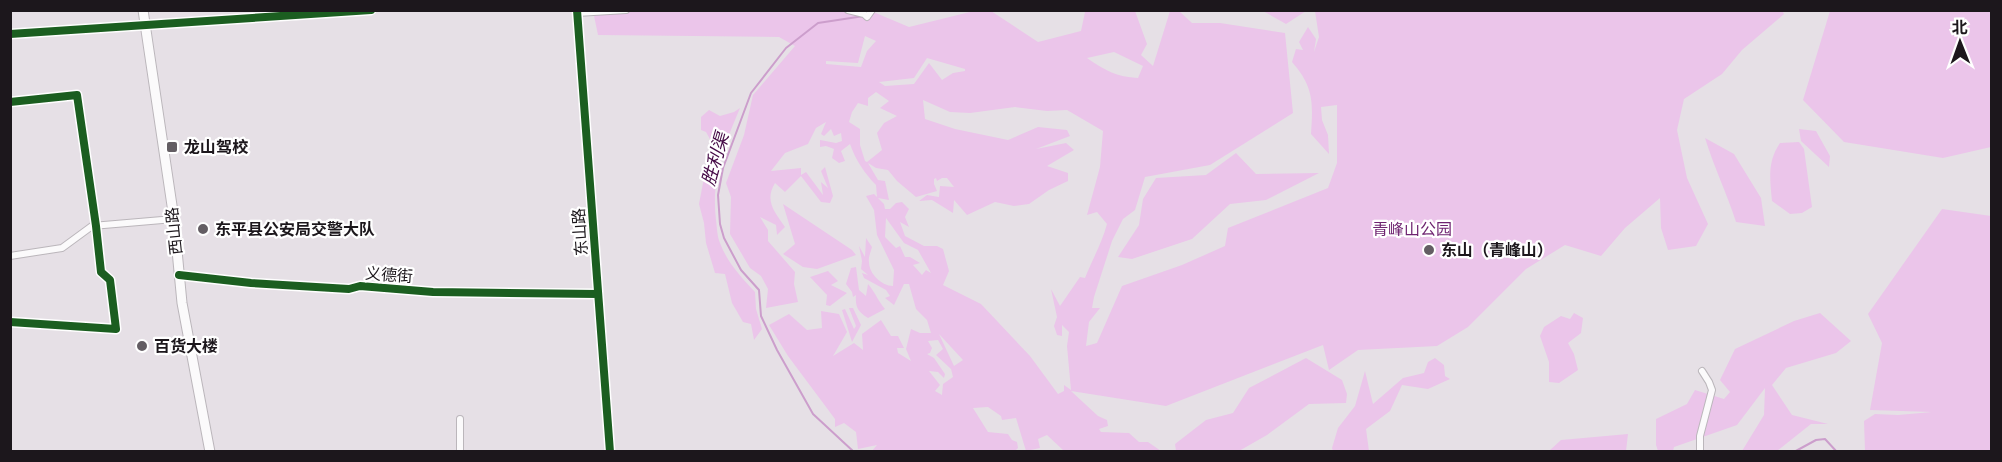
<svg xmlns="http://www.w3.org/2000/svg" width="2002" height="462" font-family="'Roboto Condensed','Noto Sans SC',sans-serif">
<style>
.green{fill:#ebc5ea;fill-rule:evenodd}
.lines{fill:none;stroke-linecap:round;stroke-linejoin:round}
.stream{stroke:#cc9ecc;stroke-width:2}
.minor-casing{stroke:#bbb6bb;stroke-width:8}
.tertiary-casing{stroke:#bbb6bb;stroke-width:10}
.primary-casing{stroke:#bbb6bb;stroke-width:11}
.minor{stroke:#fbfafb;stroke-width:6}
.tertiary{stroke:#fbfafb;stroke-width:8}
.primary{stroke:#fbfafb;stroke-width:9}
.cycleway-casing{stroke:#fff;stroke-width:11}
.cycleway{stroke:#1b5e20;stroke-width:8}
.poi-dot{fill:#635d63;stroke:#fff;stroke-width:2}
.labels{text-anchor:middle;dominant-baseline:central;stroke-width:4.5;stroke-linejoin:round;paint-order:stroke}
.poi-label{font-size:16px;font-weight:bold;fill:#1c171c;stroke:#fff;text-anchor:start}
.park-label{font-size:16px;fill:#6f2471;stroke:#fff}
.street-label{font-size:16px;fill:#1c171c;stroke:#fff}
.water-label{font-size:18px;font-style:italic;fill:#450a46;stroke:#fff}
</style>
<rect width="100%" height="100%" fill="#e6e0e6"/>
<path class="green" d="M 1782,10 L 1784,14 L 1742,50 L 1722,74 L 1684,99 L 1677,130 L 1687,178 L 1708,224 L 1696,246 L 1668,250 L 1661,228 L 1660,198 L 1625,228 L 1601,256 L 1565,245 L 1526,269 L 1468,327 L 1437,346 L 1358,350 L 1329,370 L 1323,345 L 1166,406 L 1071,391 L 1098,416 L 1107,420 L 1108,426 L 1099,429 L 1101,432 L 1129,433 L 1139,442 L 1148,442 L 1161,451 L 1064,451 L 1047,435 L 1038,439 L 1040,448 L 1026,451 L 1016,418 L 1002,420 L 1001,416 L 988,407 L 973,408 L 988,432 L 1008,434 L 1012,440 L 1017,442 L 1018,448 L 1015,451 L 889,452 L 888,450 L 885,451 L 871,452 L 877,445 L 858,449 L 856,432 L 844,423 L 835,427 L 835,419 L 788,356 L 769,325 L 789,314 L 807,330 L 822,328 L 821,311 L 839,314 L 847,332 L 833,356 L 854,343 L 863,350 L 862,334 L 881,320 L 891,336 L 898,336 L 904,348 L 897,348 L 898,353 L 911,361 L 906,349 L 911,329 L 920,333 L 931,333 L 927,320 L 916,309 L 909,284 L 904,284 L 894,305 L 885,298 L 890,296 L 886,290 L 864,278 L 862,273 L 868,275 L 861,269 L 862,261 L 859,246 L 865,257 L 866,238 L 872,247 C 871,251 868,258 869,262 C 869,274 882,286 893,286 L 894,270 L 877,235 L 874,210 L 866,196 L 874,194 L 877,197 L 876,185 C 865,174 855,159 850,144 L 841,151 L 845,161 L 839,163 L 832,158 L 834,149 L 826,146 L 820,147 L 820,140 L 836,143 L 842,141 L 841,133 L 834,136 L 831,129 L 824,136 L 821,134 L 826,122 L 816,128 L 808,144 L 785,153 L 771,171 L 801,168 L 801,175 L 806,172 L 823,195 L 821,182 L 828,188 L 821,171 L 825,167 L 833,196 L 830,203 L 821,202 L 801,176 L 785,192 L 775,183 C 764,201 775,212 785,227 L 777,235 L 776,225 L 760,217 L 768,230 L 768,241 L 795,272 L 794,284 L 798,302 L 766,308 L 768,289 L 761,276 L 750,268 L 730,234 L 731,197 L 726,183 L 744,135 L 753,95 L 795,46 L 779,37 L 598,35 L 593,11 L 871,11 L 909,27 L 974,11 L 991,11 L 1038,42 L 1081,31 L 1085,12 L 1069,11 L 1135,11 L 1147,44 L 1141,55 L 1153,66 L 1170,11 L 1179,11 L 1192,23 L 1220,23 L 1285,33 L 1293,113 L 1210,165 L 1145,177 L 1135,210 L 1123,219 L 1112,241 L 1094,297 L 1092,308 L 1100,308 L 1089,322 L 1086,346 L 1097,343 L 1122,286 L 1182,265 L 1225,246 L 1228,228 L 1328,188 L 1337,163 L 1337,105 L 1321,107 L 1322,120 L 1328,135 L 1329,154 L 1311,134 C 1313,103 1314,87 1292,62 L 1296,49 L 1303,50 L 1299,42 L 1308,27 L 1316,39 L 1314,52 L 1319,37 L 1315,11 ZM 865,36 L 876,41 L 867,51 L 861,67 L 826,64 L 826,61 L 858,63 ZM 1114,52 L 1143,66 L 1138,78 C 1117,77 1104,70 1087,58 ZM 927,58 L 965,69 L 965,71 L 953,73 L 942,80 L 929,63 L 914,84 L 885,86 L 879,82 L 914,78 ZM 876,92 L 889,101 L 880,108 L 897,116 L 884,123 L 877,133 L 882,150 L 867,162 L 865,161 L 860,145 L 860,129 L 849,122 L 852,112 L 858,103 L 868,106 L 868,98 ZM 923,100 L 950,112 L 970,113 L 1015,107 L 1047,111 L 1067,110 L 1103,131 L 1100,167 L 1087,215 L 1097,212 L 1107,224 C 1102,243 1092,260 1085,278 L 1080,277 L 1060,306 L 1051,289 L 1057,317 L 1054,326 L 1057,335 L 1062,336 L 1062,325 L 1069,332 L 1067,346 L 1071,390 L 1064,385 L 1064,391 L 1058,394 L 1030,356 L 981,304 L 943,285 L 949,271 L 943,249 L 937,246 L 924,246 L 905,236 L 900,222 L 909,227 L 905,217 L 909,209 L 902,202 L 896,203 L 890,209 L 885,209 L 884,204 L 878,198 L 889,200 L 885,181 L 878,180 L 868,163 L 876,168 L 888,170 L 897,181 L 916,197 L 937,191 L 934,184 L 934,179 L 936,178 L 937,181 L 942,178 L 947,178 L 954,187 L 940,186 L 939,197 L 927,195 L 919,201 L 932,200 L 953,213 L 954,200 L 967,215 L 995,202 L 1014,206 L 1029,204 L 1049,190 L 1068,181 L 1068,173 L 1047,166 L 1074,150 L 1066,143 L 1036,149 L 1070,136 L 1067,130 L 1038,127 L 1008,140 L 955,129 L 925,119 ZM 886,218 L 904,243 L 918,250 L 931,273 L 926,270 L 922,275 L 913,265 L 920,263 L 910,257 L 905,257 L 900,246 L 896,248 L 885,237 ZM 939,334 L 963,360 L 954,366 ZM 938,340 L 943,349 L 936,355 L 951,369 L 953,377 L 943,384 L 942,395 L 935,391 L 940,385 L 929,371 L 938,372 L 944,378 L 945,374 L 934,358 L 927,354 L 930,353 L 932,348 L 928,341 Z
M 1263,11 L 1306,11 L 1286,24 Z
M 1830,11 L 1991,11 L 1991,147 L 1943,158 L 1844,142 L 1803,100 Z
M 740,108 C 724,146 711,178 716,220 C 717,227 717,236 720,243 C 727,262 741,277 755,292 L 756,309 L 762,329 L 754,340 L 751,324 L 743,322 L 732,303 L 725,274 L 715,273 L 706,243 L 704,223 L 699,204 L 711,141 L 706,132 L 701,130 L 701,117 L 709,110 L 720,116 L 734,112 Z
M 1799,129 L 1816,131 L 1830,156 L 1829,167 L 1801,141 Z
M 1705,138 L 1734,154 L 1761,198 L 1765,226 L 1736,222 C 1727,194 1714,167 1705,138 Z
M 1799,142 L 1804,149 L 1812,207 L 1802,213 L 1790,214 L 1772,201 C 1770,179 1767,162 1780,143 Z
M 1236,153 L 1256,174 L 1319,173 L 1266,200 L 1230,204 L 1192,239 L 1132,259 L 1118,257 L 1139,225 L 1143,199 L 1156,178 L 1206,175 Z
M 783,204 L 852,250 L 856,255 L 817,269 L 803,267 L 783,254 L 795,244 Z
M 1942,209 L 1991,216 L 1991,451 L 1865,451 L 1864,421 L 1875,414 L 1898,415 L 1932,412 L 1870,410 L 1882,343 L 1868,314 Z
M 856,267 L 859,290 L 866,296 L 868,284 C 875,292 878,301 885,309 L 868,318 C 858,312 855,307 856,295 L 853,297 L 852,292 L 846,284 L 851,268 Z
M 828,271 L 838,281 L 831,285 L 847,293 L 830,306 L 826,305 L 827,295 L 810,277 Z
M 849,308 L 853,308 L 861,325 L 852,342 L 842,310 L 845,309 L 854,329 L 856,326 Z
M 1574,313 L 1583,318 L 1581,333 L 1568,343 L 1574,354 L 1578,370 L 1559,383 L 1549,382 L 1549,362 L 1540,336 L 1544,327 L 1561,316 L 1570,319 Z
M 1820,313 L 1851,341 L 1836,353 L 1786,368 L 1772,385 L 1792,415 L 1828,424 L 1811,424 L 1777,451 L 1742,451 L 1764,415 L 1765,388 L 1737,425 L 1674,447 L 1673,451 L 1658,451 L 1656,445 L 1656,419 L 1687,404 L 1695,390 L 1724,399 L 1730,392 L 1720,380 L 1735,349 L 1794,321 Z
M 1306,358 L 1342,380 L 1347,394 L 1346,403 L 1309,404 L 1267,435 L 1239,451 L 1176,451 L 1175,444 L 1206,420 L 1233,413 L 1249,388 Z
M 1435,358 L 1444,365 L 1445,376 L 1450,379 L 1428,389 L 1402,385 L 1390,411 L 1366,429 L 1369,451 L 1333,451 L 1332,448 L 1338,428 L 1355,406 L 1365,371 L 1373,404 L 1403,378 L 1424,373 L 1428,362 Z
M 1628,434 L 1626,451 L 1549,451 L 1561,440 Z"/>
<g class="lines">
<path class="stream" d="M 854,452 L 813,414 L 777,350 L 761,316 L 759,290 L 741,270 L 724,238 L 720,224 L 718,195 L 723,168 L 751,93 L 786,48 L 818,23 L 864,16
M 1794,452 L 1816,440 L 1825,439 L 1837,452"/>
<defs>
<path id="minor" d="M 848,10 L 864,14 L 867,17 L 872,10
M 577,13 L 626,10
M 10,102 L 77,95 L 96,226 L 101,272 L 110,280 L 116,329 L 10,322
M 10,256 L 62,248 L 92,226 L 174,219
M 179,275 L 251,283 L 349,289 L 360,286 L 433,292 L 598,294
M 460,452 L 460,419
M 1700,452 L 1700,436 L 1712,390 L 1709,382 L 1702,371"/>
<path id="tertiary" d="M 577,10 L 610,452
M 10,34 L 371,10"/>
<path id="primary" d="M 143,10 L 174,219 L 182,303 L 210,452"/>
</defs>
<use href="#minor" class="minor-casing"/>
<use href="#tertiary" class="tertiary-casing"/>
<use href="#primary" class="primary-casing"/>
<use href="#minor" class="minor"/>
<use href="#tertiary" class="tertiary"/>
<use href="#primary" class="primary"/>
<defs>
<path id="cycleway" d="M 577,10 L 610,452
M 10,34 L 371,10
M 10,102 L 77,95 L 96,226 L 101,272 L 110,280 L 116,329 L 10,322
M 179,275 L 251,283 L 349,289 L 360,286 L 433,292 L 598,294"/>
</defs>
<use href="#cycleway" class="cycleway-casing"/>
<use href="#cycleway" class="cycleway"/>
</g>
<g class="poi-dot">
<rect x="166" y="141" width="12" height="12" rx="3"/>
<circle cx="203" cy="229" r="6"/>
<circle cx="1429" cy="250" r="6"/>
<circle cx="142" cy="346" r="6"/>
</g>
<g class="labels">
<g class="poi-label">
<text x="184" y="147">龙山驾校</text>
<text x="215" y="229">东平县公安局交警大队</text>
<text x="1441" y="250">东山（青峰山）</text>
<text x="154" y="346">百货大楼</text>
</g>
<g class="park-label">
<text x="1412" y="229">青峰山公园</text>
</g>
<g class="street-label">
<text transform="translate(174 231) rotate(-96)">西山路</text>
<text transform="translate(580 232) rotate(-94)">东山路</text>
<text transform="translate(389 275) rotate(4)">义德街</text>
</g>
<g class="water-label">
<text transform="translate(715 159) rotate(-74)">胜利渠</text>
</g>
</g>
<rect width="2002" height="462" fill="none" stroke="#1c171c" stroke-width="24"/>
<g transform="translate(1960 42) rotate(359)" stroke="#ffffff" stroke-width="4.5" paint-order="stroke">
<path d="M0-4.5L10 22L0 15L-10 22Z" fill="#1c171c"/>
<text y="-9" font-size="16" font-weight="bold" text-anchor="middle" fill="#1c171c">北</text>
</g>
</svg>
